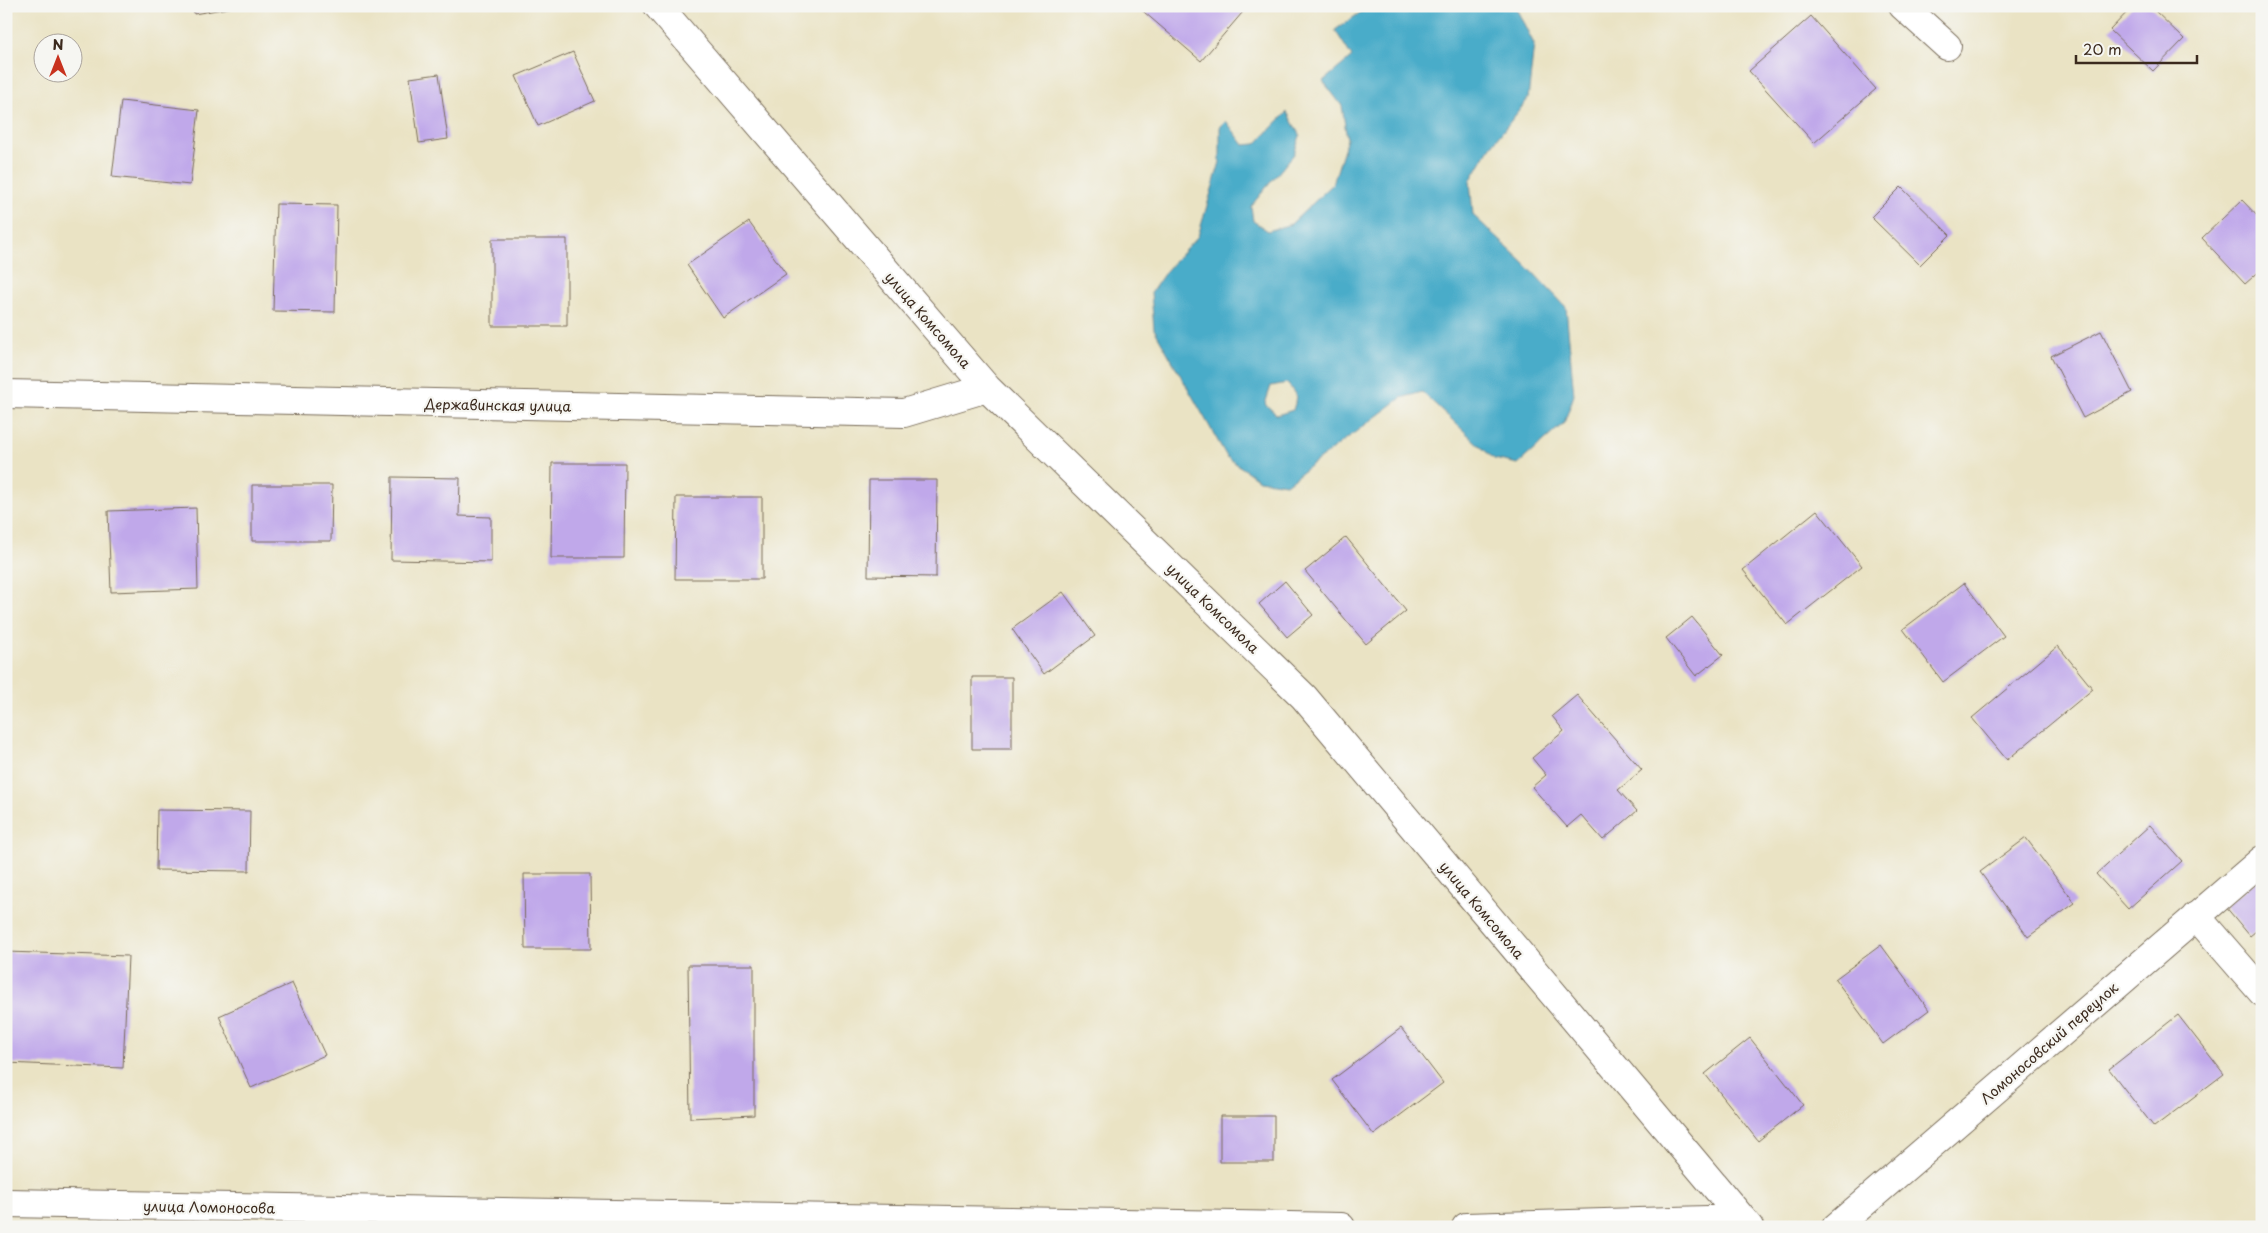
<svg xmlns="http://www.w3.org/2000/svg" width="2268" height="1233" font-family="'Playpen Sans',sans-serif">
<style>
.water{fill:#49acc9;stroke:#426b74;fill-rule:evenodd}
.building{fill:#c0a8ea}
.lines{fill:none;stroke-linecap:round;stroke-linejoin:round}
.minor-casing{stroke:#786b58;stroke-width:30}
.minor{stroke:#fff;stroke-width:28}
.labels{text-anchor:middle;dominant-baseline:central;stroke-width:4.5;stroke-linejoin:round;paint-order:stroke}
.street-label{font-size:14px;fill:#3b2a1e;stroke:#f6f6f2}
</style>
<rect width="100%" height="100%" fill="#f6f6f2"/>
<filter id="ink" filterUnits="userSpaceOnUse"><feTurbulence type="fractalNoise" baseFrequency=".02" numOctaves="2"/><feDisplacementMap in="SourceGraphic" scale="10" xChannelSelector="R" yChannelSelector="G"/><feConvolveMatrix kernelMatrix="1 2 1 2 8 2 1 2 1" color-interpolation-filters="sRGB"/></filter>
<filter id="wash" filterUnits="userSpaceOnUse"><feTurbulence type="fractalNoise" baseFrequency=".0096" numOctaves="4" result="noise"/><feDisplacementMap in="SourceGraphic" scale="20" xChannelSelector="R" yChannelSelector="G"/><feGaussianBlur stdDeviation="1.12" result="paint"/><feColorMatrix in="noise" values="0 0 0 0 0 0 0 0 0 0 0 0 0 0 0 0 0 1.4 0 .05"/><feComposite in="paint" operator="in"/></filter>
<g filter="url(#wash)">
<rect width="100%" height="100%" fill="#eae3c4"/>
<path class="water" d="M 1370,6 L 1515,6 L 1534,44 L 1528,99 L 1488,150 L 1470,181 L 1473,215 L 1526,265 L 1566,307 L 1574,395 L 1564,423 L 1518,464 L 1494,459 L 1422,392 L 1401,398 L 1286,484 L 1259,480 L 1227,457 L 1154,329 L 1151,293 L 1166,271 L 1198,236 L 1220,162 L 1220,127 L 1226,121 L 1244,145 L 1256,144 L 1287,112 L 1300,136 L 1294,154 L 1251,206 L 1253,221 L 1268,231 L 1291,224 L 1333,184 L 1347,139 L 1342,106 L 1323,81 L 1352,57 L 1335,30 ZM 1287,383 L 1297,397 L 1293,410 L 1277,415 L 1265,404 L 1271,386 Z"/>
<g id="blocks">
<path class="building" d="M 193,6 L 234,6 L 234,7 L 194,14 Z
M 1137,6 L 1248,6 L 1201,61 Z
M 2133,6 L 2150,6 L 2184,39 L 2153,71 L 2110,30 Z
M 1811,16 L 1876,89 L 1814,143 L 1749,71 Z
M 573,52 L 595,101 L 538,126 L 516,76 Z
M 439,74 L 448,139 L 419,143 L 410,78 Z
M 121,101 L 199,110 L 190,185 L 112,177 Z
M 1901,187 L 1950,235 L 1920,265 L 1871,217 Z
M 2242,200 L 2262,221 L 2262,269 L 2245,284 L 2202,238 Z
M 276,204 L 337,205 L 335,312 L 273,311 Z
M 749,222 L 786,274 L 723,318 L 687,265 Z
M 492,239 L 567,239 L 567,326 L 492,326 Z
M 2101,331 L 2132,392 L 2083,418 L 2051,356 Z
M 552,463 L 625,463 L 624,558 L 551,558 Z
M 392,477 L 460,478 L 459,516 L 491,517 L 491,562 L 391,560 Z
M 869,480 L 937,480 L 936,577 L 868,576 Z
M 252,485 L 332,485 L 331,541 L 252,541 Z
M 676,497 L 762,497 L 762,579 L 675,579 Z
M 196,508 L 198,589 L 111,592 L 108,511 Z
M 1817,510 L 1862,566 L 1787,625 L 1743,570 Z
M 1346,537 L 1406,611 L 1366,644 L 1305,571 Z
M 1285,581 L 1313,615 L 1287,637 L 1259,604 Z
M 1964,583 L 2004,636 L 1943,682 L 1903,629 Z
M 1063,592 L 1095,636 L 1044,674 L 1012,629 Z
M 1692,617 L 1723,655 L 1696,676 L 1666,638 Z
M 2058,646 L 2093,689 L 2007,760 L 1972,718 Z
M 972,677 L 1012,677 L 1012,749 L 972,749 Z
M 1577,695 L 1642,770 L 1618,790 L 1637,811 L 1603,840 L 1581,815 L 1567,827 L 1532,787 L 1546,775 L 1532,758 L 1564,731 L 1552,716 Z
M 157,810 L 250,811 L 249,871 L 156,870 Z
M 2150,825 L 2182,861 L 2128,909 L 2096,874 Z
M 2026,838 L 2075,903 L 2028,937 L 1980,872 Z
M 524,874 L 590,874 L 591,949 L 525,949 Z
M 2262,877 L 2262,926 L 2250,936 L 2225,906 Z
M 1881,945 L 1929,1010 L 1883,1044 L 1835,979 Z
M 7,952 L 128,956 L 123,1068 L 6,1063 Z
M 688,965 L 754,965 L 754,1115 L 690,1118 Z
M 292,983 L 325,1055 L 251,1088 L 219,1016 Z
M 2178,1015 L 2224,1074 L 2154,1127 L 2109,1069 Z
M 1401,1028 L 1443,1083 L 1374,1135 L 1332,1080 Z
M 1750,1038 L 1803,1105 L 1758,1141 L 1705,1074 Z
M 1220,1116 L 1274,1116 L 1274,1162 L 1220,1162 Z"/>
</g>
</g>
<g filter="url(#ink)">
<use href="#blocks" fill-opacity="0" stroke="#786b58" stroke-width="1"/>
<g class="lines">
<defs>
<path id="minor" d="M 658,6 L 987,388 L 1304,697 L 1749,1227
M 1903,6 L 1947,46
M 6,394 L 904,413 L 987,388
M 2196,916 L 2262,992
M 6,1203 L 1341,1227
M 1466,1227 L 1742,1219
M 1836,1227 L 2262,860"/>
</defs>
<use href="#minor" class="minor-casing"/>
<use href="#minor" class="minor"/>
</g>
</g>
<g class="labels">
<g class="street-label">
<text transform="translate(928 320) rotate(49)">улица Комсомола</text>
<text transform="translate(498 405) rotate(1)">Державинская улица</text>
<text transform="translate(1213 608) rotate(44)">улица Комсомола</text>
<text transform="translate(1482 910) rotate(50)">улица Комсомола</text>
<text transform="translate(2049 1043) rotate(-41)">Ломоносовский переулок</text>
<text transform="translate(209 1207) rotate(1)">улица Ломоносова</text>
</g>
</g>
<rect width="2268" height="1233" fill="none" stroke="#f6f6f2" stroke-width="25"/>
<g transform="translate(58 58)"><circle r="24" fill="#f6f6f2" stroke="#aba49d"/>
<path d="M0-4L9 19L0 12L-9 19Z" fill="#c8321e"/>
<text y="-8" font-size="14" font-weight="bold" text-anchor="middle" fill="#3b2a1e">N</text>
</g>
<path d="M2076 55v8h121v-8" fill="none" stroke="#3b2a1e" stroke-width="2.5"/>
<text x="2083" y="55" font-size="15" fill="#3b2a1e" stroke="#f6f6f2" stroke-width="4" paint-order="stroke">20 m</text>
</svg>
